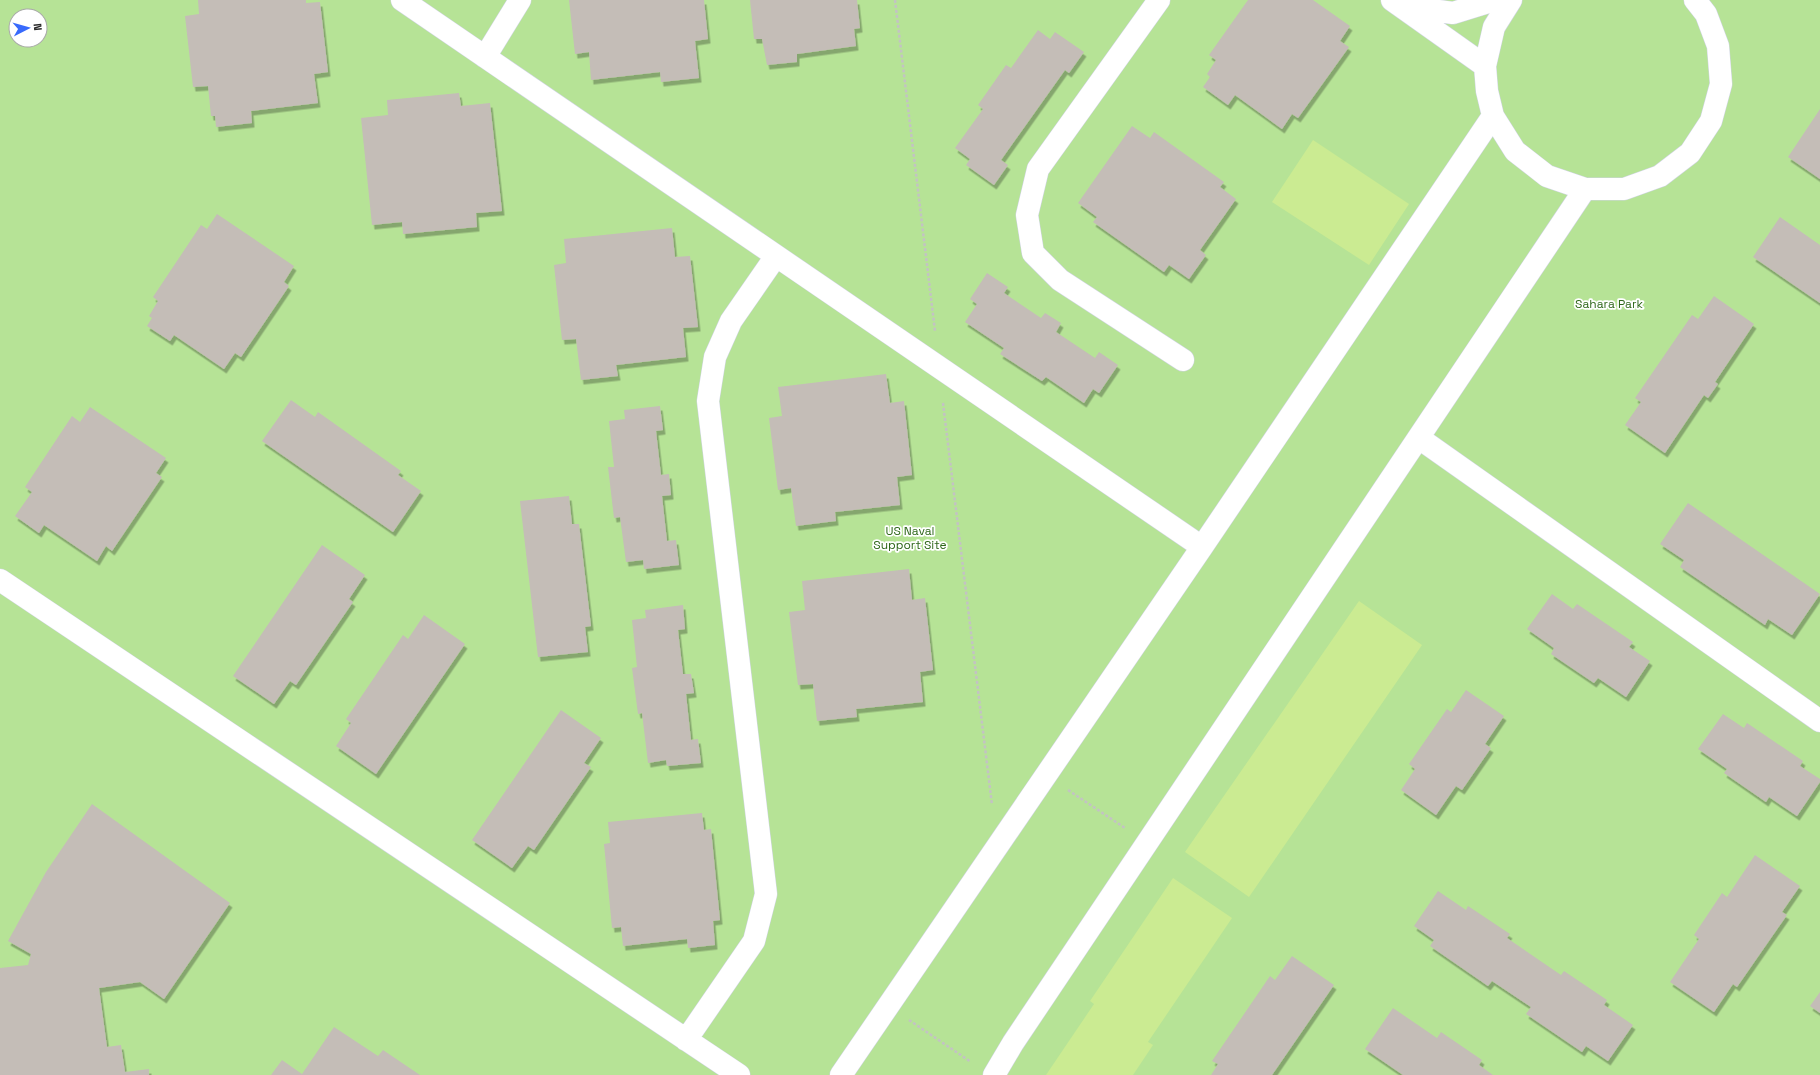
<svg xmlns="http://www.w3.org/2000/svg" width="1820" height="1075" font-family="'Space Grotesk',sans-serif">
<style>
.green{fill:#b6e396;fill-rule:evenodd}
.pitch{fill:#cbeb92}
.building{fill:#c4bdb7;filter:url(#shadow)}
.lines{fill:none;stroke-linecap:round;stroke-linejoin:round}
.minor-casing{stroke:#d0d5e3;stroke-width:23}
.path{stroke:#c3c3c3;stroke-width:2.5;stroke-dasharray:3 2;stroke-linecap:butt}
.minor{stroke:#fff;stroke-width:22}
.labels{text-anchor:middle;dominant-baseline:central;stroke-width:3.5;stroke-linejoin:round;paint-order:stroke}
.park-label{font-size:12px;fill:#2e6719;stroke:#fff}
</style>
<defs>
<filter id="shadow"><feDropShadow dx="2.5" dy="4.5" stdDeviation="0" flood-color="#0004"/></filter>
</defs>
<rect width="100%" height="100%" fill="#ece3db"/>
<path class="green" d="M 0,0 L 1820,0 L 1820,1075 L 0,1075 ZM 16,16 L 40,16 L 40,40 L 16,40 Z"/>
<path class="pitch" d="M 1313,140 L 1409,204 L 1369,265 L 1272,202 Z
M 1359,601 L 1422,645 L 1249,897 L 1185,852 Z
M 1173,878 L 1232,918 L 1148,1042 L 1153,1045 L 1133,1075 L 1046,1075 L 1094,1004 L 1090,1001 Z"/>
<path class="building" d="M 198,0 L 306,0 L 306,3 L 320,2 L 328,72 L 314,74 L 318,103 L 251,111 L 252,123 L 216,127 L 215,116 L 211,116 L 208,86 L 193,87 L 185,16 L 199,14 Z
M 569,0 L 704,0 L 708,39 L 695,41 L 699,78 L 661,82 L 660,72 L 591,80 L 589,52 L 575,54 Z
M 750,0 L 857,0 L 860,28 L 854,29 L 856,46 L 797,54 L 797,62 L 767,65 L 762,39 L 754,39 Z
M 1248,0 L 1313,0 L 1350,26 L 1340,41 L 1349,47 L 1298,118 L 1292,114 L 1282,129 L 1235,95 L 1228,105 L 1203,87 L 1210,77 L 1207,74 L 1216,60 L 1209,55 Z
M 1038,30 L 1050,39 L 1055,32 L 1084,52 L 1069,73 L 1065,70 L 1001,160 L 1008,165 L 994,185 L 966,165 L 970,159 L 955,148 L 983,109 L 978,105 L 1006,65 L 1011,68 Z
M 459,93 L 461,106 L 490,103 L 502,211 L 476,213 L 477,227 L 403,234 L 402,222 L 372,225 L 361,118 L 388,115 L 387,100 Z
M 1820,109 L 1820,179 L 1788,157 Z
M 1132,126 L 1150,138 L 1154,132 L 1224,182 L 1220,187 L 1236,199 L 1200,250 L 1206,255 L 1189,279 L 1169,265 L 1164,272 L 1093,222 L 1097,217 L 1078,203 Z
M 217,214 L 294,266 L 284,282 L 289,286 L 241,357 L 235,353 L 224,369 L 174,335 L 170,341 L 147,326 L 152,318 L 149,316 L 158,301 L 153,297 L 201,225 L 207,229 Z
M 1780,217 L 1820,245 L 1820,303 L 1753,257 Z
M 672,228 L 675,257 L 690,256 L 698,327 L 683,328 L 686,357 L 616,365 L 618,376 L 581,380 L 576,339 L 562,340 L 554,265 L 566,263 L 564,239 Z
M 987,273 L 1008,287 L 1004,293 L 1041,318 L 1045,313 L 1061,323 L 1056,332 L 1095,358 L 1099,352 L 1118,365 L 1099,393 L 1093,389 L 1084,403 L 1046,377 L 1042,381 L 1000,354 L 1004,348 L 965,322 L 977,304 L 970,299 Z
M 1714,296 L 1754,324 L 1715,382 L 1718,384 L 1708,398 L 1704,395 L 1665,453 L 1625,425 L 1641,402 L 1635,398 L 1692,315 L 1698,319 Z
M 886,374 L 890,403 L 904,401 L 912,475 L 897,477 L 900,505 L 835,512 L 836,521 L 796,526 L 791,488 L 778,490 L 769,418 L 782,416 L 778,387 Z
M 291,400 L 315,417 L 318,412 L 401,471 L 398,475 L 421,491 L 393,532 L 262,441 Z
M 660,406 L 663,430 L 656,431 L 661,475 L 669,474 L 671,495 L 662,496 L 667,541 L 676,540 L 679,565 L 644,569 L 643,560 L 626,562 L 620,517 L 614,518 L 608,467 L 614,467 L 609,421 L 625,419 L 624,410 Z
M 90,407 L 166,458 L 156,473 L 162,477 L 112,551 L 106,546 L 97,561 L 44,525 L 39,533 L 15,516 L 32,492 L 25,487 L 72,416 L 80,422 Z
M 569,496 L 572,524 L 579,524 L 591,626 L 585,627 L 588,652 L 538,657 L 520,501 Z
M 1688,503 L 1820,594 L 1792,635 L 1768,619 L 1765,625 L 1680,567 L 1684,560 L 1660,544 Z
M 322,545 L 365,575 L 349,599 L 353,602 L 296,685 L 290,681 L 274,704 L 233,676 Z
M 909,569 L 912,600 L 925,598 L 933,670 L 920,672 L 923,702 L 856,709 L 857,717 L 817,721 L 813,684 L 798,685 L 789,612 L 805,610 L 802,581 Z
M 1552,594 L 1573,609 L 1577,604 L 1633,642 L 1629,647 L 1650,661 L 1626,697 L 1598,678 L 1594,683 L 1551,654 L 1554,648 L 1527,629 Z
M 683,605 L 685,629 L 678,630 L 683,674 L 691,674 L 694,693 L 686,694 L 691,740 L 698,739 L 701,763 L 667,766 L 666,760 L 648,763 L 642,713 L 638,714 L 632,668 L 637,667 L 632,620 L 646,618 L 645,610 Z
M 424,615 L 465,644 L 376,774 L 336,746 L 351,723 L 346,719 L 403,635 L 408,639 Z
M 1466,690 L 1504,716 L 1485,744 L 1491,748 L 1462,790 L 1456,786 L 1436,815 L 1401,790 L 1415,769 L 1409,764 L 1447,709 L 1451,712 Z
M 561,710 L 601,738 L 584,763 L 591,767 L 534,850 L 528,846 L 512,868 L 472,840 Z
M 1723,714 L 1744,728 L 1747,723 L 1803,761 L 1800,766 L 1820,779 L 1820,782 L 1797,816 L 1769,797 L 1766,802 L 1724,773 L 1727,769 L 1698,749 Z
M 92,804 L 230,903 L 164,999 L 140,982 L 99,988 L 107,1047 L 121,1045 L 125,1072 L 149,1069 L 149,1075 L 0,1075 L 0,968 L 28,965 L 31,954 L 8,941 L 46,872 Z
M 702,813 L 704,830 L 711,829 L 720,920 L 713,921 L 715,945 L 688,948 L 687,939 L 623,946 L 621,927 L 612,928 L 604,844 L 610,843 L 608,822 Z
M 1755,855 L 1800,886 L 1782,912 L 1787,915 L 1737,987 L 1733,984 L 1714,1012 L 1670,982 L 1699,939 L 1694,935 L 1722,893 L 1727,897 Z
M 1438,891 L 1466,910 L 1468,906 L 1510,934 L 1507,938 L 1561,975 L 1564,971 L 1607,1000 L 1604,1005 L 1633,1025 L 1608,1061 L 1586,1046 L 1582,1052 L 1526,1014 L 1531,1007 L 1492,981 L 1488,986 L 1430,946 L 1434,940 L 1414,926 Z
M 1292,956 L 1334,985 L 1272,1075 L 1211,1075 L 1218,1064 L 1212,1061 L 1270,976 L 1275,980 Z
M 1820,992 L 1820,1013 L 1810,1006 Z
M 1393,1008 L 1437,1038 L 1441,1032 L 1482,1060 L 1479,1065 L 1493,1075 L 1403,1075 L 1365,1049 Z
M 334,1027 L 378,1056 L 383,1050 L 420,1075 L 271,1075 L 282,1060 L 302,1074 Z"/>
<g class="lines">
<defs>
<path id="minor" d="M 402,0 L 1202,547
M 1159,0 L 1038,169 L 1027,215 L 1033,253 L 1060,280 L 1183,360
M 1392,0 L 1485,66
M 1511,0 L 1494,27 L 1485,66 L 1487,91 L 1493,116 L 1515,151 L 1547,176 L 1585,189 L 1624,189 L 1660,176 L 1690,153 L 1711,121 L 1721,84 L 1718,46 L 1706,14 L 1695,0
M 1404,6 L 1453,13 L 1495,0
M 485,57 L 520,0
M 1419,438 L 1820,721
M 0,580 L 739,1075
M 686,1040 L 754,941 L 766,894 L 708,401 L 715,357 L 731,321 L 776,256
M 841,1075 L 1202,547 L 1493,116
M 994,1075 L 1013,1043 L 1585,189"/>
</defs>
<use href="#minor" class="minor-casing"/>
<path class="path" d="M 895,0 L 935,331
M 943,403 L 992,805
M 1068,790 L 1125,828
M 909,1020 L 971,1062"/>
<use href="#minor" class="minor"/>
</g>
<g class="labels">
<g class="park-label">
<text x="1609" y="304">Sahara Park</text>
<text x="910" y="531">US Naval<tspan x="910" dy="14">Support Site</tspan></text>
</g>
</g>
<g transform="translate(28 28) rotate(84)"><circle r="19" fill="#ffffff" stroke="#a9a9a9"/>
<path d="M0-3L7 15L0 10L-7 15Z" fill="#386afc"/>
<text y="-6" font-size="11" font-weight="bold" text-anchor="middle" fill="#292929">N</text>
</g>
</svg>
